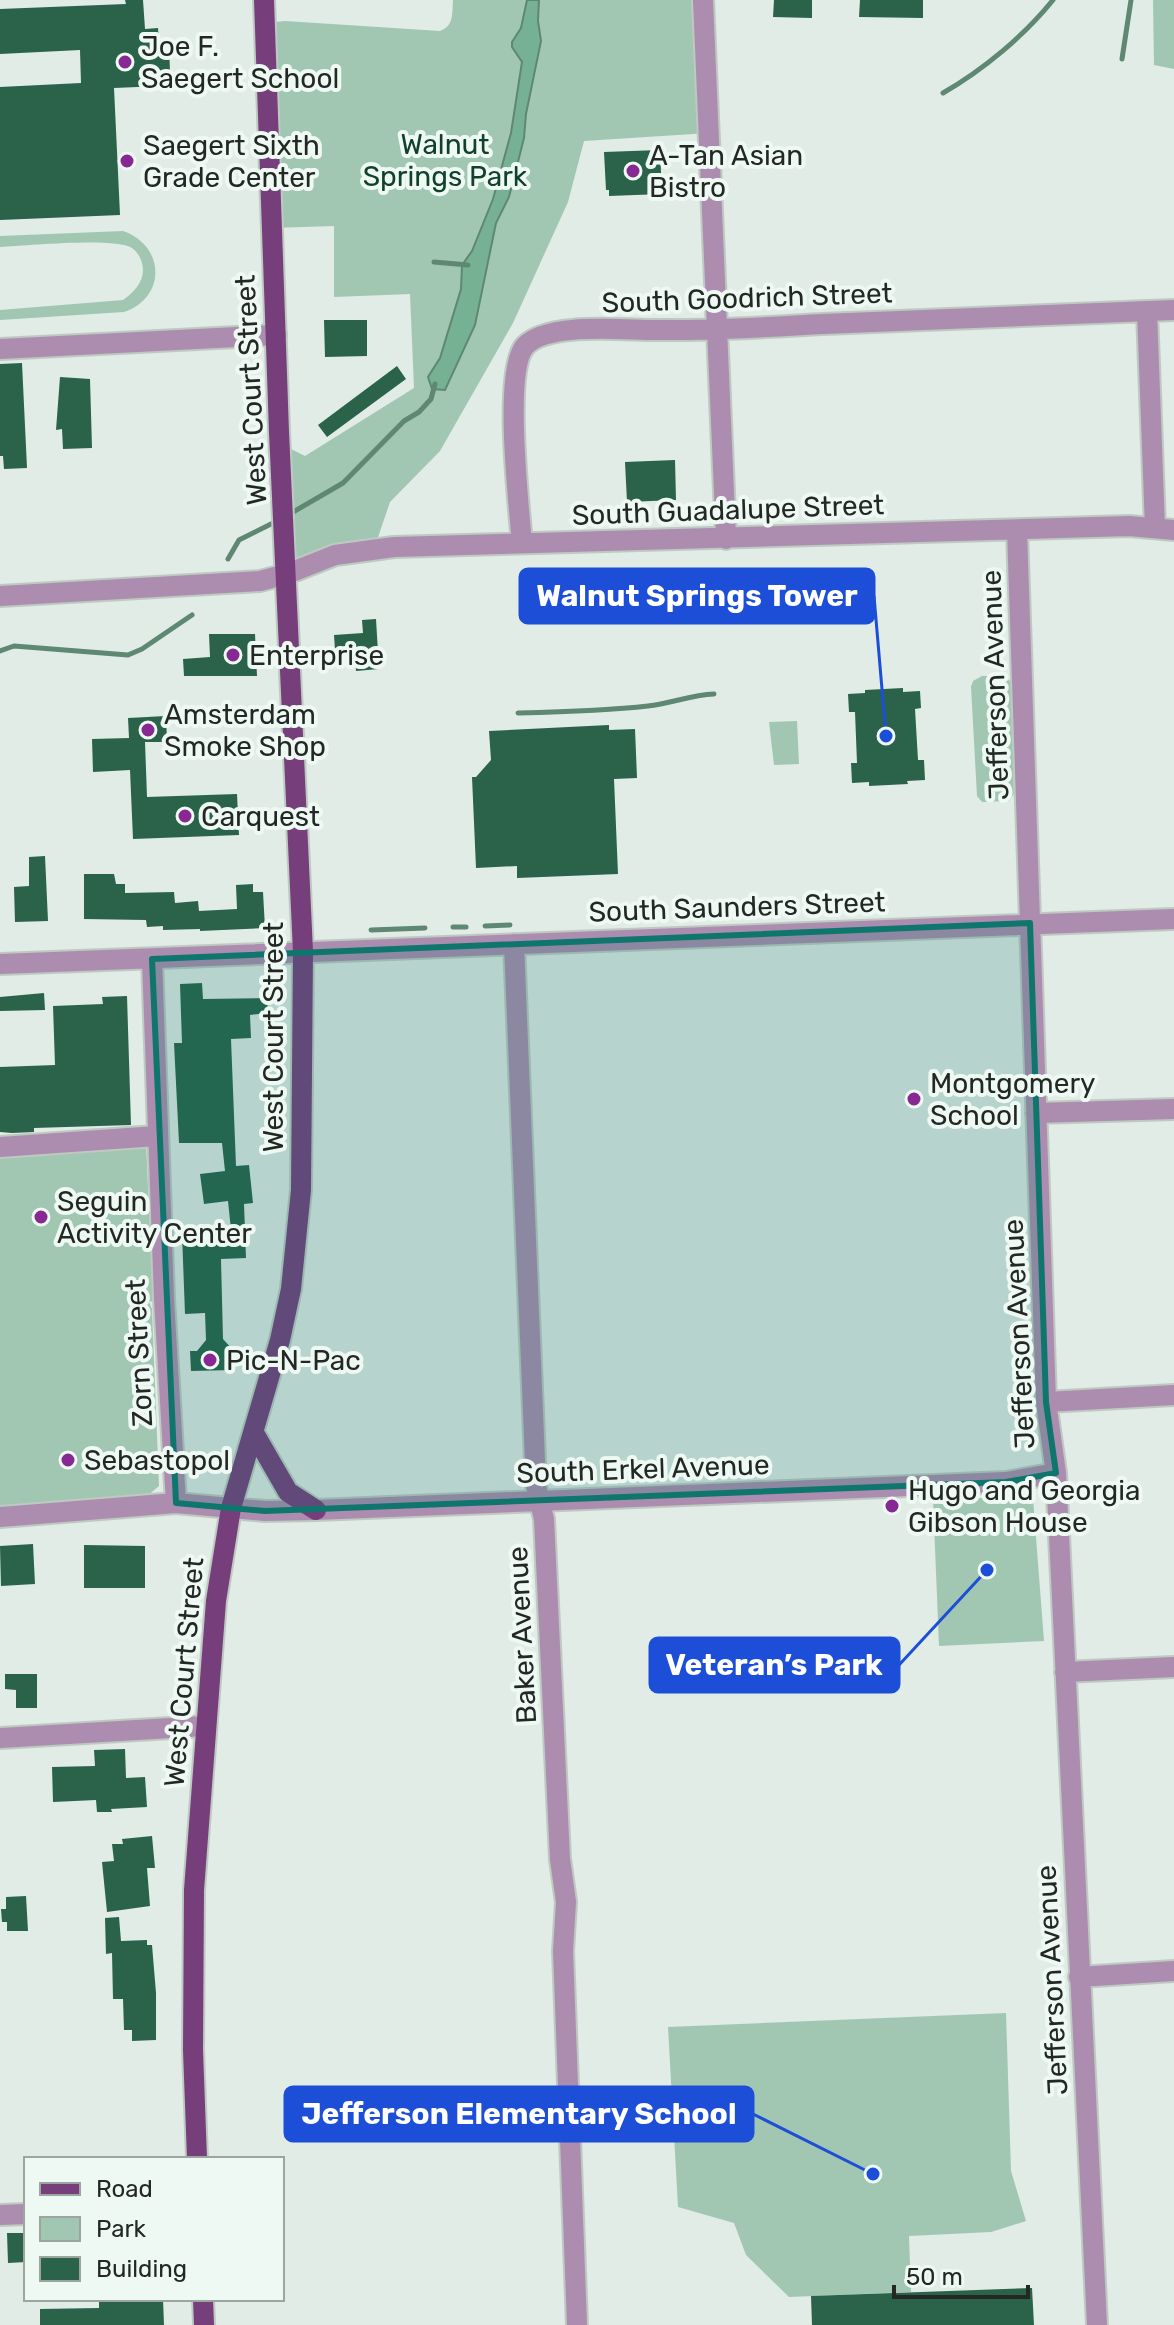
<svg xmlns="http://www.w3.org/2000/svg" width="1174" height="2325" font-family="Rubik,sans-serif">
<style>
.green{fill:#a1c7b2}
.water{fill:#77b193;stroke:#5e8872;stroke-width:2}
.lines{fill:none;stroke-linecap:round;stroke-linejoin:round}
.stream{stroke:#5e8872;stroke-width:5}
.building{fill:#2a6349}
.minor-casing{stroke:#bec9c2;stroke-width:24}
.major-casing{stroke:#bec9c2;stroke-width:24}
.minor{stroke:#ac8daf;stroke-width:20}
.major{stroke:#763f7c;stroke-width:20}
.marked{fill:#0f766e;fill-opacity:0.2;stroke:#0f766e;stroke-width:6;stroke-linejoin:round}
.poi-dot{fill:#882993;stroke:#edf9f2;stroke-width:3}
.labels{text-anchor:middle;dominant-baseline:central;stroke-width:8;stroke-linejoin:round;paint-order:stroke}
.poi-label{font-size:28px;fill:#232825;stroke:#edf9f2;text-anchor:start}
.park-label{font-size:28px;fill:#11412c;stroke:#edf9f2}
.street-label{font-size:28px;fill:#232825;stroke:#edf9f2}
.leader{fill:none;stroke:#1d4ed8;stroke-width:3}
.callout-dot{fill:#1d4ed8;stroke:#edf9f2;stroke-width:3}
.callout{fill:#1d4ed8;stroke:#1d4ed8;stroke-width:3}
.callout-label{font-size:30px;text-anchor:middle;font-weight:bold;fill:#fff}
</style>
<rect width="100%" height="100%" fill="#e0ece5"/>
<path class="green" d="M 453,0 L 703,0 L 709,133 L 584,141 L 568,202 L 513,323 L 440,451 L 390,502 L 374,549 L 287,574 L 281,444 L 305,456 L 414,388 L 410,294 L 334,297 L 334,226 L 272,228 L 265,23 L 285,21 L 440,31 C 454,26 452,14 453,0 Z
M 1153,0 L 1174,0 L 1174,69 L 1154,65 Z
M 123,231 C 166,246 166,298 124,312 L 0,320 L 0,310 L 123,300 C 133,293 143,283 143,270 C 143,262 139,253 132,248 C 115,237 25,246 0,247 L 0,236 Z
M 982,676 L 1005,676 L 1012,683 L 1014,794 L 1009,801 L 982,802 L 977,796 L 971,687 L 973,681 Z
M 797,721 L 799,764 L 774,765 L 769,722 Z
M 146,1142 L 153,1301 L 149,1302 L 152,1309 L 159,1486 L 146,1497 L 0,1506 L 0,1153 Z
M 933,1498 L 1033,1498 L 1044,1641 L 939,1646 Z
M 1006,2013 L 1011,2171 L 1026,2221 L 991,2232 L 909,2236 L 911,2292 L 789,2297 L 746,2255 L 734,2223 L 678,2207 L 668,2027 Z"/>
<path class="water" d="M 527,0 L 539,0 L 538,21 L 541,41 L 526,114 L 524,138 L 509,197 L 496,223 L 475,325 L 445,390 L 432,389 L 428,377 L 440,358 L 461,289 L 462,265 L 472,251 L 493,199 L 511,133 L 522,62 L 512,47 L 512,42 L 521,28 Z"/>
<g class="lines">
<path class="stream" d="M 1122,59 L 1131,0
M 943,93 C 983,70 1024,36 1053,0
M 434,262 L 468,265
M 288,515 L 343,483 L 404,421 L 419,412 L 431,399 L 435,384
M 228,559 L 239,540 L 279,520
M 0,651 L 14,646 L 128,655 L 142,649 L 192,615
M 518,713 C 562,712 605,711 648,706 C 672,703 691,695 714,694
M 485,926 L 510,925
M 453,927 L 466,927
M 371,930 L 425,928"/>
</g>
<path class="building" d="M 125,0 L 143,0 L 145,29 L 158,28 L 159,42 L 169,42 L 170,73 L 160,74 L 161,86 L 114,88 L 120,215 L 0,220 L 0,87 L 81,83 L 80,50 L 0,54 L 0,9 L 126,4 Z
M 774,0 L 812,0 L 812,18 L 773,17 Z
M 860,0 L 923,0 L 923,18 L 859,17 Z
M 660,150 L 662,194 L 609,196 L 609,190 L 606,190 L 604,152 Z
M 324,320 L 367,320 L 367,356 L 325,357 Z
M 22,363 L 27,468 L 4,469 L 3,456 L 0,456 L 0,364 Z
M 397,366 L 406,379 L 327,437 L 318,425 Z
M 60,377 L 90,379 L 92,448 L 63,449 L 62,429 L 56,430 Z
M 675,460 L 676,500 L 627,502 L 625,462 Z
M 376,619 L 379,669 L 356,671 L 355,649 L 335,650 L 334,635 L 363,633 L 362,620 Z
M 209,634 L 255,634 L 257,676 L 184,676 L 183,659 L 210,657 Z
M 903,688 L 903,692 L 920,691 L 921,708 L 915,709 L 918,760 L 924,760 L 925,780 L 907,781 L 908,784 L 869,786 L 869,782 L 852,783 L 851,763 L 857,763 L 855,712 L 849,712 L 848,694 L 865,693 L 865,690 Z
M 166,716 L 167,742 L 145,742 L 147,797 L 237,794 L 239,835 L 133,839 L 130,770 L 93,772 L 92,739 L 129,738 L 128,718 Z
M 609,725 L 609,730 L 635,729 L 637,778 L 614,779 L 618,874 L 517,878 L 517,866 L 476,868 L 472,777 L 476,777 L 491,760 L 489,731 Z
M 45,856 L 48,921 L 15,922 L 14,887 L 29,886 L 29,857 Z
M 84,874 L 114,874 L 116,884 L 125,884 L 125,893 L 174,892 L 175,903 L 198,901 L 199,911 L 237,909 L 236,885 L 253,884 L 253,892 L 263,892 L 265,928 L 200,931 L 200,929 L 163,930 L 163,926 L 147,927 L 146,920 L 84,919 Z
M 202,983 L 203,999 L 267,998 L 268,1013 L 250,1015 L 251,1038 L 231,1039 L 236,1166 L 249,1165 L 253,1203 L 244,1204 L 246,1258 L 221,1259 L 223,1339 L 233,1350 L 234,1370 L 191,1371 L 190,1351 L 197,1351 L 206,1340 L 205,1313 L 185,1314 L 182,1234 L 231,1230 L 228,1201 L 204,1204 L 200,1174 L 225,1171 L 222,1143 L 179,1143 L 174,1043 L 182,1043 L 180,984 Z
M 44,993 L 45,1010 L 0,1011 L 0,997 Z
M 127,996 L 131,1125 L 34,1128 L 34,1132 L 12,1133 L 0,1132 L 0,1067 L 55,1065 L 53,1006 L 103,1004 L 102,997 Z
M 33,1544 L 35,1584 L 1,1586 L 0,1546 Z
M 84,1545 L 145,1546 L 145,1588 L 84,1588 Z
M 5,1674 L 37,1674 L 37,1708 L 16,1708 L 16,1690 L 5,1689 Z
M 125,1749 L 126,1778 L 145,1777 L 147,1807 L 111,1809 L 112,1812 L 97,1812 L 96,1800 L 53,1802 L 52,1767 L 95,1766 L 94,1750 Z
M 152,1836 L 155,1868 L 147,1868 L 150,1906 L 107,1912 L 102,1862 L 114,1861 L 112,1844 L 123,1844 L 122,1839 Z
M 26,1896 L 28,1931 L 7,1931 L 7,1922 L 2,1922 L 1,1909 L 6,1909 L 6,1897 Z
M 119,1917 L 121,1941 L 147,1940 L 147,1945 L 152,1945 L 156,1993 L 156,2040 L 132,2041 L 132,2030 L 124,2030 L 123,1999 L 113,1999 L 112,1953 L 106,1954 L 105,1918 Z
M 7,2233 L 26,2233 L 26,2262 L 8,2263 Z
M 1032,2288 L 1034,2325 L 812,2325 L 811,2296 Z
M 99,2299 L 163,2299 L 164,2325 L 40,2325 L 40,2309 L 99,2308 Z"/>
<g class="lines">
<defs>
<path id="minor" d="M 703,0 L 726,539
M 1147,311 L 1155,528
M 0,349 L 276,335
M 1017,530 L 1046,1402 L 1056,1473 L 1097,2325
M 522,543 C 519,506 503,371 525,346 C 547,322 622,330 654,330 C 710,331 767,327 823,324 C 940,320 1057,315 1174,310
M 0,596 L 260,581 L 287,574 L 335,555 L 394,547 L 1129,526 L 1174,530
M 514,944 L 536,1486 L 544,1519 L 560,1859 L 566,1902 L 563,1951 L 577,2325
M 152,959 L 164,1299 L 176,1503
M 0,964 L 1174,919
M 1036,1113 L 1174,1109
M 0,1147 L 157,1136
M 1046,1402 L 1174,1395
M 0,1517 L 176,1503 L 265,1511 L 316,1510 L 1006,1482 L 1056,1473
M 1065,1672 L 1174,1667
M 0,1738 L 205,1726
M 1079,1977 L 1174,1971
M 0,2215 L 26,2214"/>
<path id="major" d="M 254,1433 L 288,1492 L 316,1510
M 197,2159 L 193,2050 L 194,1890 L 216,1601 L 231,1508 L 280,1340 L 291,1289 L 301,1190 L 303,952 L 279,432 L 264,0
M 203,2299 L 204,2325"/>
</defs>
<use href="#minor" class="minor-casing"/>
<use href="#major" class="major-casing"/>
<use href="#minor" class="minor"/>
<use href="#major" class="major"/>
</g>
<path class="marked" d="M 1030,923 L 1046,1402 L 1056,1473 L 1006,1482 L 265,1511 L 176,1503 L 152,959 Z"/>
<g class="poi-dot">
<circle cx="125" cy="62" r="8"/>
<circle cx="127" cy="161" r="8"/>
<circle cx="633" cy="171" r="8"/>
<circle cx="233" cy="655" r="8"/>
<circle cx="148" cy="730" r="8"/>
<circle cx="185" cy="816" r="8"/>
<circle cx="914" cy="1099" r="8"/>
<circle cx="41" cy="1217" r="8"/>
<circle cx="210" cy="1360" r="8"/>
<circle cx="68" cy="1460" r="8"/>
<circle cx="892" cy="1506" r="8"/>
</g>
<g class="labels">
<g class="poi-label">
<text x="141" y="46">Joe F.<tspan x="141" dy="32">Saegert School</tspan></text>
<text x="143" y="145">Saegert Sixth<tspan x="143" dy="32">Grade Center</tspan></text>
<text x="649" y="155">A-Tan Asian<tspan x="649" dy="32">Bistro</tspan></text>
<text x="249" y="655">Enterprise</text>
<text x="164" y="714">Amsterdam<tspan x="164" dy="32">Smoke Shop</tspan></text>
<text x="201" y="816">Carquest</text>
<text x="930" y="1083">Montgomery<tspan x="930" dy="32">School</tspan></text>
<text x="57" y="1201">Seguin<tspan x="57" dy="32">Activity Center</tspan></text>
<text x="226" y="1360">Pic-N-Pac</text>
<text x="84" y="1460">Sebastopol</text>
<text x="908" y="1490">Hugo and Georgia<tspan x="908" dy="32">Gibson House</tspan></text>
</g>
<g class="park-label">
<text x="445" y="144">Walnut<tspan x="445" dy="32">Springs Park</tspan></text>
</g>
<g class="street-label">
<text transform="translate(747 298) rotate(-2)">South Goodrich Street</text>
<text transform="translate(251 390) rotate(-93)">West Court Street</text>
<text transform="translate(728 510) rotate(-2)">South Guadalupe Street</text>
<text transform="translate(995 685) rotate(-92)">Jefferson Avenue</text>
<text transform="translate(737 907) rotate(-2)">South Saunders Street</text>
<text transform="translate(273 1037) rotate(-90)">West Court Street</text>
<text transform="translate(1019 1334) rotate(-93)">Jefferson Avenue</text>
<text transform="translate(139 1353) rotate(-93)">Zorn Street</text>
<text transform="translate(643 1469) rotate(-2)">South Erkel Avenue</text>
<text transform="translate(522 1635) rotate(-93)">Baker Avenue</text>
<text transform="translate(184 1672) rotate(-85)">West Court Street</text>
<text transform="translate(1052 1980) rotate(-93)">Jefferson Avenue</text>
</g>
</g>
<path class="leader" d="M886 736L874 596M987 1570L899 1665M873 2174L753 2114"/>
<g class="callout-dot">
<circle cx="886" cy="736" r="8"/>
<circle cx="987" cy="1570" r="8"/>
<circle cx="873" cy="2174" r="8"/>
</g>
<g class="callout">
<rect x="520" y="569" width="354" height="54" rx="8"/>
<rect x="650" y="1638" width="249" height="54" rx="8"/>
<rect x="285" y="2087" width="468" height="54" rx="8"/>
</g>
<g class="callout-label">
<text x="697" y="606">Walnut Springs Tower</text>
<text x="774" y="1675">Veteran’s Park</text>
<text x="519" y="2124">Jefferson Elementary School</text>
</g>
<rect x="24" y="2157" width="260" height="144" fill="#edf9f2" stroke="#9ca5a0" stroke-width="2"/>
<rect x="40" y="2183" width="40" height="12" fill="#763f7c" stroke="#9ca5a0" stroke-width="2"/>
<text x="96" y="2197" font-size="24" fill="#232825">Road</text>
<rect x="40" y="2217" width="40" height="24" fill="#a1c7b2" stroke="#9ca5a0" stroke-width="2"/>
<text x="96" y="2237" font-size="24" fill="#232825">Park</text>
<rect x="40" y="2257" width="40" height="24" fill="#2a6349" stroke="#9ca5a0" stroke-width="2"/>
<text x="96" y="2277" font-size="24" fill="#232825">Building</text>
<path d="M894 2285v12h134v-12" fill="none" stroke="#232825" stroke-width="4"/>
<text x="906" y="2285" font-size="24" fill="#232825" stroke="#edf9f2" stroke-width="6" paint-order="stroke">50 m</text>
</svg>
